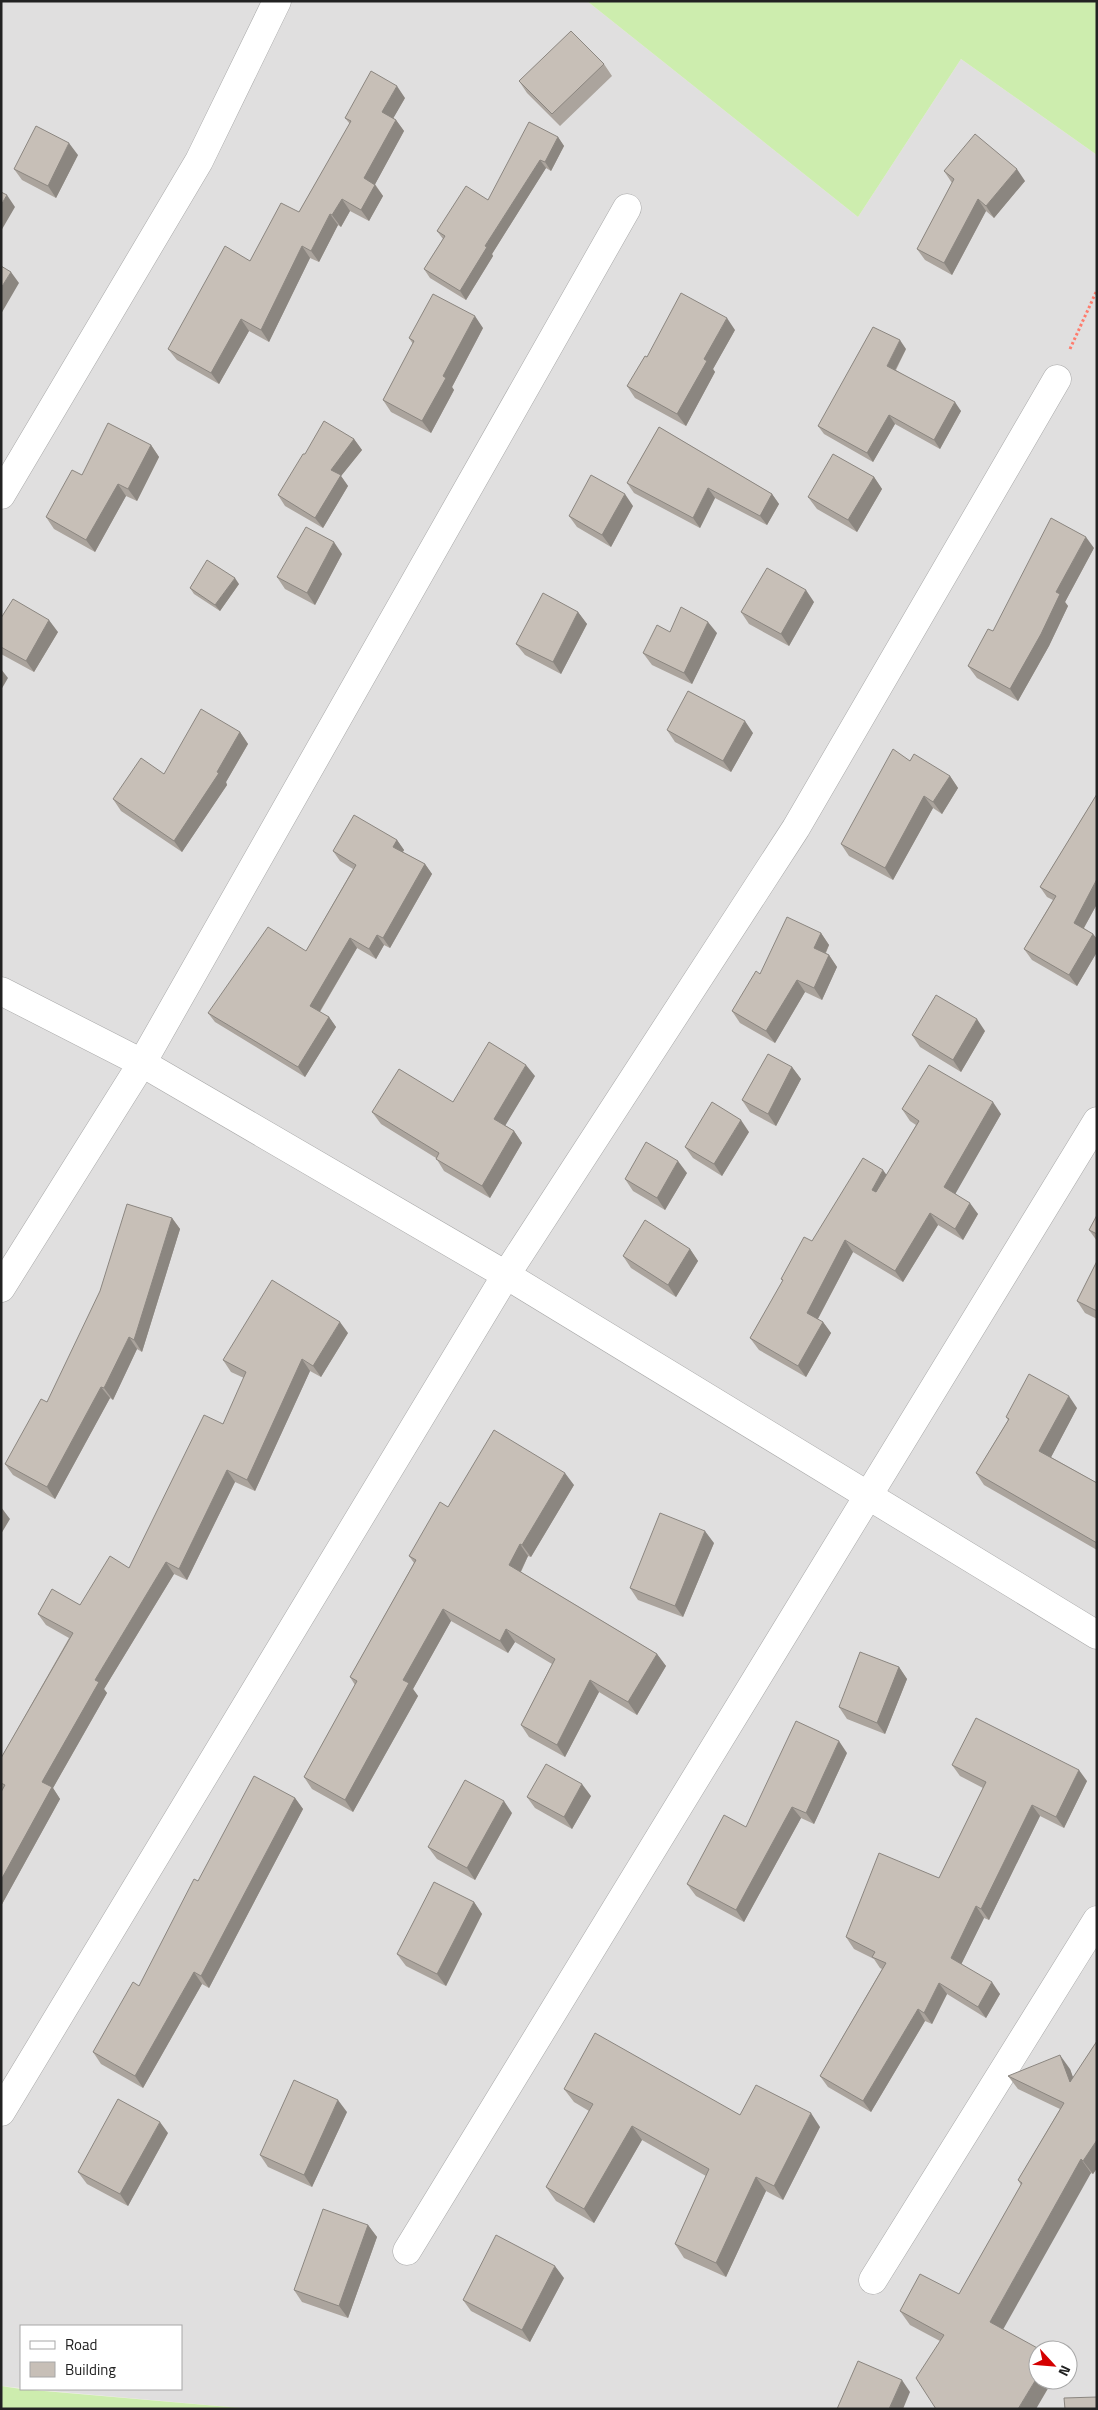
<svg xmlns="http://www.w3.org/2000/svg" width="1098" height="2410" font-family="'Titillium Web',sans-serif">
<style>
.residential{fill:#e0dfdf;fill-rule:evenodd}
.grass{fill:#cdedae}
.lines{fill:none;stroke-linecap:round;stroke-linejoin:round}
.minor-casing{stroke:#a9a9a9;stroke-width:29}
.path{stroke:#fe7c6d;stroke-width:3;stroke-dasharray:2.5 2.5;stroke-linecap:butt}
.minor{stroke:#fff;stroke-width:28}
.wall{fill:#aba49d}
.shaded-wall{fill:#8b8680}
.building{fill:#c7bfb7;stroke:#8b8680}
</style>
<rect width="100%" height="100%" fill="#f2efe9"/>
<path class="residential" d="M 1,1 L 587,1 L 858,217 L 961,59 L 1097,155 L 1097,2409 L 252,2409 L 28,2389 L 181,2389 L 181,2326 L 21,2326 L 21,2388 L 1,2386 ZM 1038,2350 L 1068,2350 L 1068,2380 L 1038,2380 Z"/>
<path class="grass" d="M 587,1 L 1097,1 L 1097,155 L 961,59 L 858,217 Z
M 1,2386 L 21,2389 L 252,2409 L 1,2409 Z"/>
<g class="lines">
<defs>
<path id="minor" d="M 1,495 L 199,161 L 277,1
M 1,991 L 142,1063 L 506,1275 L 1097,1635
M 1,1288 L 142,1063 L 627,208
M 1,2112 L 506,1275 L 796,828 L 1057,379
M 407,2251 L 1097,1121
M 873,2280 L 1097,1920"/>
</defs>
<use href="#minor" class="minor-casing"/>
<path class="path" d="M 1070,349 L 1097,290"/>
<use href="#minor" class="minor"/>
</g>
<path class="wall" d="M 604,64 L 612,76 L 560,126 L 527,93 L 519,81 Z
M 405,98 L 393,118 L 396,120 L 404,131 L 375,184 L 383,196 L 369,221 L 350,211 L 341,227 L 338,225 L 319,262 L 310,258 L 269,342 L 249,331 L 219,384 L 177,360 L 168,349 L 250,261 L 299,212 L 350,124 L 345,118 Z
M 558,137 L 564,146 L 551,171 L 546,168 L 492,254 L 493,256 L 466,300 L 430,278 L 424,269 L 443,239 L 437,231 L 488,200 Z
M 78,155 L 56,198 L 22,180 L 14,169 Z
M 944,171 L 1025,181 L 994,218 L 986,211 L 952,275 L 925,260 L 917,249 L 952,183 Z
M 483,328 L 452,387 L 454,390 L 431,433 L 391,412 L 383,400 L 413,344 L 409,338 Z
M 735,330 L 713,369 L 715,372 L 686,426 L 635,398 L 627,386 L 647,357 Z
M 906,349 L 896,370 L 961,411 L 940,449 L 895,424 L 873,462 L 824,434 L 818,426 Z
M 659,427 L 772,494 L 779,504 L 767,525 L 715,498 L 700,528 L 634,493 L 627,483 Z
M 354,439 L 362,450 L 341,476 L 348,486 L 323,528 L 285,506 L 278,495 L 305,454 Z
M 151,445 L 159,457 L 137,501 L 126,496 L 95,552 L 54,529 L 46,517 L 82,475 Z
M 874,477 L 882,489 L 857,532 L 817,509 L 808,497 Z
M 633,506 L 611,547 L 577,527 L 569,516 Z
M 1094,548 L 1065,602 L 1068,606 L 1049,646 L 1018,701 L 977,678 L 968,666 L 993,631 Z
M 342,554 L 315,605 L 285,589 L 277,577 Z
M 239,584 L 220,611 L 194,594 L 190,588 Z
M 814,602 L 789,646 L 749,624 L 741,612 Z
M 578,612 L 587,624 L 561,674 L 525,655 L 516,644 Z
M 1,618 L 58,632 L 34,672 L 1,654 Z
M 670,632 L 717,633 L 692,684 L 652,665 L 643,653 Z
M 667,730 L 753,733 L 731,772 L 675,742 Z
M 240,732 L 248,744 L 226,782 L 227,785 L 182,852 L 121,811 L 113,799 L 164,774 Z
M 910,761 L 950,776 L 958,788 L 942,814 L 933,808 L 893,880 L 849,856 L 841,844 Z
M 1097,794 L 1097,904 L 1084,928 L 1093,934 L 1097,939 L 1097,952 L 1077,986 L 1032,960 L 1024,949 L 1053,900 L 1047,897 L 1040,887 Z
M 397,840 L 404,850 L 403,852 L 425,864 L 432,874 L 390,948 L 384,945 L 376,959 L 357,948 L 320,1012 L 329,1017 L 336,1027 L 305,1077 L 215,1022 L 208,1013 L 306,951 L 353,869 L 340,861 L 333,851 Z
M 821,933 L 829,945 L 826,953 L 829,955 L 837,967 L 822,1000 L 805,992 L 775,1043 L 740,1023 L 732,1011 L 760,974 Z
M 985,1031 L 961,1072 L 920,1047 L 912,1035 Z
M 792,1067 L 801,1079 L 776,1126 L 750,1112 L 742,1100 Z
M 535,1076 L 505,1125 L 514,1131 L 522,1143 L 490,1198 L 444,1171 L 436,1158 L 381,1124 L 372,1112 L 453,1102 Z
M 902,1109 L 1001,1114 L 955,1193 L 978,1214 L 963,1240 L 938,1225 L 903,1282 L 853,1252 L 818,1319 L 823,1322 L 831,1333 L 806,1377 L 759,1350 L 750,1338 L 783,1281 L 781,1279 L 812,1241 L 887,1175 L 916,1125 L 910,1121 Z
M 749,1132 L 722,1176 L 693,1158 L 685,1147 Z
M 687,1173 L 665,1210 L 633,1191 L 625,1179 Z
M 1097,1215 L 1097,1241 L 1089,1230 Z
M 172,1218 L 180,1229 L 142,1352 L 137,1349 L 113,1400 L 110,1398 L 55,1499 L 13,1475 L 5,1464 Z
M 690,1249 L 698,1261 L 676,1297 L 631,1268 L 623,1256 Z
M 1097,1261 L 1097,1319 L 1085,1313 L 1077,1301 Z
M 348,1333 L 321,1377 L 310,1371 L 255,1491 L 235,1482 L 187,1580 L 174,1574 L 104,1689 L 107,1693 L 53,1788 L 60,1799 L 1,1906 L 1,1792 L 2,1790 L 1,1789 L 1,1758 L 69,1638 L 46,1625 L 38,1614 L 80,1605 L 129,1568 L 223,1424 L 244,1378 L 231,1372 L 223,1360 Z
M 1077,1408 L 1051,1457 L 1097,1483 L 1097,1550 L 984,1485 L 976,1473 L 1008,1420 L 1006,1417 Z
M 574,1485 L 531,1557 L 528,1556 L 521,1572 L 657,1654 L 666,1666 L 637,1715 L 599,1692 L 565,1757 L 529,1737 L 521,1725 L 552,1664 L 515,1642 L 508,1653 L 451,1621 L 413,1689 L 418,1696 L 353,1812 L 312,1789 L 304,1777 L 355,1685 L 350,1677 L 414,1563 L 409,1556 L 448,1507 Z
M 714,1543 L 683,1617 L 638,1600 L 630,1588 Z
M 899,1667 L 907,1679 L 885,1734 L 847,1719 L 839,1707 Z
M 847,1753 L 814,1824 L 801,1818 L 744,1922 L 696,1896 L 687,1884 Z
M 952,1765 L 1087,1781 L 1064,1828 L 1040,1816 L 989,1920 L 984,1918 L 961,1964 L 1000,1994 L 986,2018 L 947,1994 L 932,2024 L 925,2021 L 871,2112 L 828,2087 L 820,2076 L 882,1969 L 880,1968 L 874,1959 L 854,1949 L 846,1937 L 939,1878 L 983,1788 L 960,1776 Z
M 591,1796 L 572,1829 L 535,1808 L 527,1797 Z
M 295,1798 L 303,1809 L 209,1988 L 202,1984 L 143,2088 L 101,2064 L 93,2052 L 139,1986 L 198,1881 Z
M 512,1813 L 475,1880 L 437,1859 L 428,1847 Z
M 474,1902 L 482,1914 L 446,1986 L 406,1966 L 397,1954 Z
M 1097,2041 L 1097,2168 L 1093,2174 L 1091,2173 L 940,2341 L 910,2325 L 900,2311 L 959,2294 L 1021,2185 L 1018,2180 L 1060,2109 L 1018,2089 L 1008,2076 L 1070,2069 L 1073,2078 Z
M 564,2089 L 740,2115 L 820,2127 L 783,2200 L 766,2191 L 726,2277 L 684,2258 L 675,2244 L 706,2176 L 642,2140 L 594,2223 L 556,2201 L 546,2187 L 589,2111 L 574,2102 Z
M 347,2112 L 312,2187 L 268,2167 L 260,2155 Z
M 168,2133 L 128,2206 L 87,2184 L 78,2172 Z
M 368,2225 L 377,2237 L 348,2318 L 302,2302 L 294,2290 Z
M 564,2278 L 530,2342 L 471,2311 L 463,2300 Z"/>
<path class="shaded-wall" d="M 397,86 L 405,98 L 390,124 L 382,112 Z
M 396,120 L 404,131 L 372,190 L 364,178 Z
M 558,137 L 564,146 L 551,171 L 545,162 Z
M 69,143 L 78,155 L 56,198 L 48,186 Z
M 540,160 L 546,168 L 492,254 L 493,256 L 466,300 L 460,291 L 485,246 Z
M 1017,169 L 1025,181 L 994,218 L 986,206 Z
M 375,185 L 383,196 L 369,221 L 361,210 Z
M 7,195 L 15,207 L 1,231 L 1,205 Z
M 342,199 L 350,211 L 341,227 L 332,215 Z
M 978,199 L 986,211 L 952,275 L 944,263 Z
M 330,214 L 338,225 L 319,262 L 311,251 Z
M 302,246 L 310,258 L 269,342 L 261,330 Z
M 11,272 L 19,283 L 1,314 L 1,288 Z
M 475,316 L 483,328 L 452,387 L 454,390 L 431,433 L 422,421 L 443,376 Z
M 727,318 L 735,330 L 713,369 L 715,372 L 686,426 L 677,414 L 704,359 Z
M 241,319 L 249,331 L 219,384 L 211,373 Z
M 900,340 L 906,349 L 893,374 L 887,366 Z
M 955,402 L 961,411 L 940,449 L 934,440 Z
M 889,415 L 895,424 L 873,462 L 867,453 Z
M 354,439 L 362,450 L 341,476 L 348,486 L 323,528 L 315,518 L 331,470 Z
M 151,445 L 159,457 L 137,501 L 128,489 Z
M 874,477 L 882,489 L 857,532 L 848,520 Z
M 118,484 L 126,496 L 95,552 L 86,540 Z
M 708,488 L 715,498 L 700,528 L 693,518 Z
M 625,494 L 633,506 L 611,547 L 602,535 Z
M 772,494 L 779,504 L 767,525 L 760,516 Z
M 1086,537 L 1094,548 L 1065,602 L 1068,606 L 1049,646 L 1018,701 L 1010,689 L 1056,592 Z
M 334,542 L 342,554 L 315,605 L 307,593 Z
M 235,578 L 239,584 L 220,611 L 215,605 Z
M 806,590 L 814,602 L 789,646 L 781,634 Z
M 578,612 L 587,624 L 561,674 L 553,662 Z
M 49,620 L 58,632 L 34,672 L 26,661 Z
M 708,622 L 717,633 L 692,684 L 684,673 Z
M 1,669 L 8,678 L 1,690 Z
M 745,721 L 753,733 L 731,772 L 723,761 Z
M 240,732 L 248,744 L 226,782 L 227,785 L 182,852 L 174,841 L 217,772 Z
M 950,776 L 958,788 L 942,814 L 933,802 Z
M 924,796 L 933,808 L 893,880 L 885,868 Z
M 397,840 L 404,850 L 400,856 L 393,847 Z
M 425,864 L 432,874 L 390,948 L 383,938 Z
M 1097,879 L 1097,904 L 1081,933 L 1074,923 Z
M 821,933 L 829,945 L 822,960 L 814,948 Z
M 1093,934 L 1097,939 L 1097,952 L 1077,986 L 1069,975 Z
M 377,935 L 384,945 L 376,959 L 369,949 Z
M 350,938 L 357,948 L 317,1016 L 310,1006 Z
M 829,955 L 837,967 L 822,1000 L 814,988 Z
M 797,980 L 805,992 L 775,1043 L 766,1031 Z
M 329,1017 L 336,1027 L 305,1077 L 298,1067 Z
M 977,1019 L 985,1031 L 961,1072 L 953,1060 Z
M 526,1065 L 535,1076 L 502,1131 L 494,1119 Z
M 792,1067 L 801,1079 L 776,1126 L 768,1114 Z
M 993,1102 L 1001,1114 L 953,1198 L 944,1187 Z
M 741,1120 L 749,1132 L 722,1176 L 714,1164 Z
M 514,1131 L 522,1143 L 490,1198 L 482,1186 Z
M 678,1161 L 687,1173 L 665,1210 L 657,1198 Z
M 883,1170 L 891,1181 L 880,1202 L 872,1190 Z
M 970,1203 L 978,1214 L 963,1240 L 955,1229 Z
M 930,1213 L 938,1225 L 903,1282 L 895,1271 Z
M 172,1218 L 180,1229 L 142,1352 L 134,1340 Z
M 845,1240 L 853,1252 L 815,1324 L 807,1313 Z
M 690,1249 L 698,1261 L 676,1297 L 668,1285 Z
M 340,1322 L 348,1333 L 321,1377 L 313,1366 Z
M 823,1322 L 831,1333 L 806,1377 L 798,1366 Z
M 129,1337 L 137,1349 L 113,1400 L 104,1388 Z
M 302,1359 L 310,1371 L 255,1491 L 247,1480 Z
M 101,1387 L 110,1398 L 55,1499 L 47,1487 Z
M 1069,1396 L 1077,1408 L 1048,1463 L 1039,1451 Z
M 227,1470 L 235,1482 L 187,1580 L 179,1569 Z
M 565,1473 L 574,1485 L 531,1557 L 522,1545 Z
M 1,1507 L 10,1519 L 1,1534 Z
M 705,1531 L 714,1543 L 683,1617 L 675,1606 Z
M 520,1544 L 528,1556 L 518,1577 L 509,1565 Z
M 166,1562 L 174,1574 L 104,1689 L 107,1693 L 53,1788 L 60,1799 L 1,1906 L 1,1880 L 42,1782 L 95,1680 Z
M 443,1609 L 451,1621 L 413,1689 L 418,1696 L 353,1812 L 345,1800 L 403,1680 Z
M 506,1629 L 515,1642 L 508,1653 L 500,1641 Z
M 657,1654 L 666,1666 L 637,1715 L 628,1702 Z
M 899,1667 L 907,1679 L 885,1734 L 877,1723 Z
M 590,1680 L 599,1692 L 565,1757 L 557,1745 Z
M 839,1741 L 847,1753 L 814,1824 L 806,1813 Z
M 1079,1770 L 1087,1781 L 1064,1828 L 1056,1817 Z
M 582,1784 L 591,1796 L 572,1829 L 564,1817 Z
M 295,1798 L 303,1809 L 209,1988 L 201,1976 Z
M 504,1801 L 512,1813 L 475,1880 L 467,1868 Z
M 1032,1805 L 1040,1816 L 989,1920 L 981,1909 Z
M 792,1807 L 801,1818 L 744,1922 L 736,1910 Z
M 474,1902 L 482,1914 L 446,1986 L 437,1974 Z
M 976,1906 L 984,1918 L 959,1969 L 951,1958 Z
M 194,1972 L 202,1984 L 143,2088 L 135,2076 Z
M 992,1982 L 1000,1994 L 986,2018 L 978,2007 Z
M 939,1983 L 947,1994 L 932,2024 L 924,2013 Z
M 918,2009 L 925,2021 L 871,2112 L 863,2101 Z
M 1060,2055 L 1070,2069 L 1080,2096 L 1070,2082 Z
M 338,2100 L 347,2112 L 312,2187 L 304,2175 Z
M 811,2113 L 820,2127 L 783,2200 L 774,2186 Z
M 160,2122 L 168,2133 L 128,2206 L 120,2194 Z
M 632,2126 L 642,2140 L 594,2223 L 584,2209 Z
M 1097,2140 L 1097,2168 L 1093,2174 L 1083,2161 Z
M 1081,2159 L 1091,2173 L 1000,2335 L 990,2322 Z
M 756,2177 L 766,2191 L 726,2277 L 716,2263 Z
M 368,2225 L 377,2237 L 348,2318 L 339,2306 Z
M 555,2266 L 564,2278 L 530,2342 L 522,2330 Z
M 1038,2376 L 1038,2380 L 1053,2380 L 1036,2409 L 1018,2409 Z
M 902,2380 L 910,2392 L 903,2409 L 889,2409 Z"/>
<path class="building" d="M 571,31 L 604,64 L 552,114 L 519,81 Z
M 371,71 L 397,86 L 382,112 L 396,120 L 364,178 L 375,185 L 361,210 L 342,199 L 332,215 L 330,214 L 311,251 L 302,246 L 261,330 L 241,319 L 211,373 L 168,349 L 225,246 L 250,261 L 281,203 L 299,212 L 351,121 L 345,118 Z
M 529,122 L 558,137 L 545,162 L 540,160 L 485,246 L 487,247 L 460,291 L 424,269 L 445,236 L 437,231 L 466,186 L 488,200 Z
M 36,126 L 69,143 L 48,186 L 14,169 Z
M 975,134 L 1017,169 L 986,206 L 978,199 L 944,263 L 917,249 L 954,179 L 944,171 Z
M 1,192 L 7,195 L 1,205 Z
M 1,266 L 11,272 L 1,288 Z
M 681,293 L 727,318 L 704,359 L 707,361 L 677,414 L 627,386 L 645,356 L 647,357 Z
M 433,294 L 475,316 L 443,376 L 446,378 L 422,421 L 383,400 L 414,341 L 409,338 Z
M 873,327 L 900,340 L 887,366 L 955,402 L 934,440 L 889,415 L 867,453 L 818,426 Z
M 324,421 L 354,439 L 331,470 L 341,475 L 315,518 L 278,495 L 303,454 L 305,454 Z
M 108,423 L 151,445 L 128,489 L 118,484 L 86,540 L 46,517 L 72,470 L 82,475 Z
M 659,427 L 772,494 L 760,516 L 708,488 L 693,518 L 627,483 Z
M 833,454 L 874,477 L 848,520 L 808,497 Z
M 591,475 L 625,494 L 602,535 L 569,516 Z
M 1051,518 L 1086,537 L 1056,592 L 1060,594 L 1041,634 L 1010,689 L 968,666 L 988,629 L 993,631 Z
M 306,527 L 334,542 L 307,593 L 277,577 Z
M 207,560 L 235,578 L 215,605 L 190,588 Z
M 767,568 L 806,590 L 781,634 L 741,612 Z
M 543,593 L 578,612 L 553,662 L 516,644 Z
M 13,599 L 49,620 L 26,661 L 1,647 L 1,618 Z
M 681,607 L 708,622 L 684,673 L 643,653 L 657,625 L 670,632 Z
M 688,691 L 745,721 L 723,761 L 667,730 Z
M 201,709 L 240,732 L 217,772 L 219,773 L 174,841 L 113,799 L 141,758 L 164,774 Z
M 893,749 L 910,761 L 914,754 L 950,776 L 933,802 L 924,796 L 885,868 L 841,844 Z
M 1097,794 L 1097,879 L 1074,923 L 1093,934 L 1069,975 L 1024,949 L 1056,896 L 1040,887 Z
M 354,815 L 397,840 L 393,847 L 425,864 L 383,938 L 377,935 L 369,949 L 350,938 L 310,1006 L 329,1017 L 298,1067 L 208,1013 L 268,927 L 306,951 L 356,865 L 333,851 Z
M 787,917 L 821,933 L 814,948 L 829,955 L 814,988 L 797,980 L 766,1031 L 732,1011 L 756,971 L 760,974 Z
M 936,995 L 977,1019 L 953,1060 L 912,1035 Z
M 489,1042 L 526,1065 L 494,1119 L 514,1131 L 482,1186 L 436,1159 L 439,1153 L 372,1112 L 399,1069 L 453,1102 Z
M 768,1054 L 792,1067 L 768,1114 L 742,1100 Z
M 929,1065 L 993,1102 L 944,1187 L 970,1203 L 955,1229 L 930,1213 L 895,1271 L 845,1240 L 807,1313 L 823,1322 L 798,1366 L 750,1338 L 783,1280 L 781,1279 L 804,1237 L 812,1241 L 863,1158 L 883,1170 L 872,1190 L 876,1192 L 919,1121 L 902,1109 Z
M 712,1102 L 741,1120 L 714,1164 L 685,1147 Z
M 646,1142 L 678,1161 L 657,1198 L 625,1179 Z
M 127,1204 L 172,1218 L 134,1340 L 129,1337 L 104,1388 L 101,1387 L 47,1487 L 5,1464 L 41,1399 L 47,1402 L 100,1291 Z
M 1097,1215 L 1097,1234 L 1089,1230 Z
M 645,1220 L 690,1249 L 668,1285 L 623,1256 Z
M 1097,1261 L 1097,1311 L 1077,1301 Z
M 272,1280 L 340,1322 L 313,1366 L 302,1359 L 247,1480 L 227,1470 L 179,1569 L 166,1562 L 95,1680 L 99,1682 L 42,1782 L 52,1787 L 1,1880 L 1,1792 L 5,1785 L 1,1783 L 1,1758 L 73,1633 L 38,1614 L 52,1589 L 80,1605 L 110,1556 L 129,1568 L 204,1415 L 223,1424 L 246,1372 L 223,1360 Z
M 1029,1374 L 1069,1396 L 1039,1451 L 1097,1483 L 1097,1543 L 976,1473 L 1009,1419 L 1006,1417 Z
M 494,1430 L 565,1473 L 522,1545 L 520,1544 L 509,1565 L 657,1654 L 628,1702 L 590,1680 L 557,1745 L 521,1725 L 555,1659 L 506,1629 L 500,1641 L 443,1609 L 403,1680 L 409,1683 L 345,1800 L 304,1777 L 357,1681 L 350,1677 L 416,1560 L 409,1556 L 440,1502 L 448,1507 Z
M 660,1513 L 705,1531 L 675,1606 L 630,1588 Z
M 860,1652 L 899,1667 L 877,1723 L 839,1707 Z
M 976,1718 L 1079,1770 L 1056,1817 L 1032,1805 L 981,1909 L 976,1906 L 951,1958 L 992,1982 L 978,2007 L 939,1983 L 924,2013 L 918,2009 L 863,2101 L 820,2076 L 886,1963 L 872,1957 L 875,1952 L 846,1937 L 879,1853 L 939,1878 L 986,1782 L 952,1765 Z
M 796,1721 L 839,1741 L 806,1813 L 792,1807 L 736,1910 L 687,1884 L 724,1815 L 746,1827 Z
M 546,1764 L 582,1784 L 564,1817 L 527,1797 Z
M 254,1776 L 295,1798 L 201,1976 L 194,1972 L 135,2076 L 93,2052 L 133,1982 L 139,1986 L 194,1879 L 198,1881 Z
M 465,1780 L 504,1801 L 467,1868 L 428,1847 Z
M 434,1882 L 474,1902 L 437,1974 L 397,1954 Z
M 595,2033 L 740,2115 L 756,2085 L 811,2113 L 774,2186 L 756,2177 L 716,2263 L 675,2244 L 709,2169 L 632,2126 L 584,2209 L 546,2187 L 593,2104 L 564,2089 Z
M 1097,2041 L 1097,2140 L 1083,2161 L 1081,2159 L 990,2322 L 1041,2350 L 1038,2350 L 1038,2376 L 1018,2409 L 936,2409 L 916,2378 L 944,2335 L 900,2311 L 920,2274 L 959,2294 L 1022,2183 L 1018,2180 L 1064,2103 L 1008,2076 L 1060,2055 L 1070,2082 Z
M 294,2080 L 338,2100 L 304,2175 L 260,2155 Z
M 118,2099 L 160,2122 L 120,2194 L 78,2172 Z
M 323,2209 L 368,2225 L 339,2306 L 294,2290 Z
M 496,2235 L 555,2266 L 522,2330 L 463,2300 Z
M 858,2361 L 902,2380 L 889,2409 L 837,2409 Z
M 1097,2397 L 1097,2409 L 1065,2409 L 1064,2398 Z"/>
<rect width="1098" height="2410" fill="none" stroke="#222222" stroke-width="5"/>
<rect x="20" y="2325" width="162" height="65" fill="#ffffff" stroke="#a7a7a7"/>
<rect x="30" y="2341" width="25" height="8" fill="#ffffff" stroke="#a7a7a7"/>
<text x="65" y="2350" font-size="15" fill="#222222">Road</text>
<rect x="30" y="2362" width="25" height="15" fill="#c7bfb7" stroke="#a7a7a7"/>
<text x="65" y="2375" font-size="15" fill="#222222">Building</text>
<g transform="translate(1053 2365) rotate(116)"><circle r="24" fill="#ffffff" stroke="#a7a7a7"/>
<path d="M0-4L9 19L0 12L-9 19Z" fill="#d40000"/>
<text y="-8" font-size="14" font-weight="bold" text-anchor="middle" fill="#222222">N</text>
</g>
</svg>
